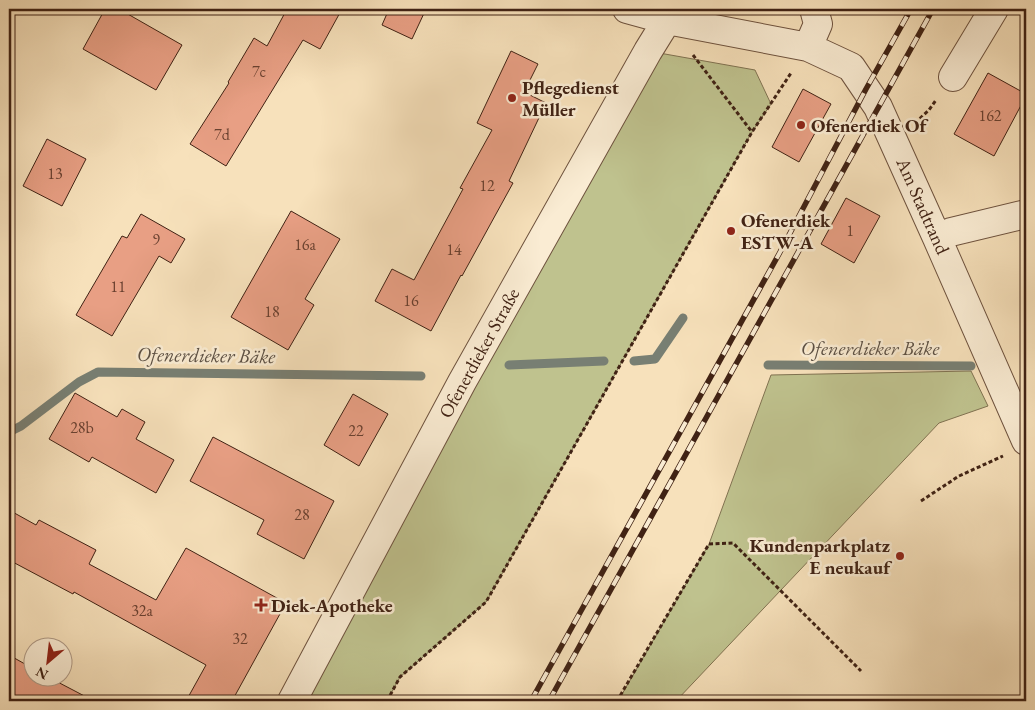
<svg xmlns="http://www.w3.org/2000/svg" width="1035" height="710" font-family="'EB Garamond',serif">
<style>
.green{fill:#bfc28e;stroke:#807251}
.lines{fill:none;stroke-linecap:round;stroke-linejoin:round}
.stream{stroke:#787f73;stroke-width:9}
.building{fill:#e89f84;stroke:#402214}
.minor-casing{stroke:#6e523e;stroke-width:30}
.path{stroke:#402214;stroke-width:3;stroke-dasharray:4 2.5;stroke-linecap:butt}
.minor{stroke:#faecd3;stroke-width:28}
.rail-casing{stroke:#402214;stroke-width:5.5}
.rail{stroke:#faecd3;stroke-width:4;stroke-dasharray:11;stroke-linecap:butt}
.poi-dot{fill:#8f2418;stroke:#faecd3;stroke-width:2}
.labels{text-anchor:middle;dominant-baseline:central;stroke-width:5;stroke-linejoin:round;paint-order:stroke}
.number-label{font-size:16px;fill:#6a4130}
.poi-label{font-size:19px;font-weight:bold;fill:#402214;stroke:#faecd3;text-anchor:start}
.street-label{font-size:19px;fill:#402214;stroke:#faecd3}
.water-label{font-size:20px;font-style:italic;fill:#5c5044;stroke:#faecd3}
</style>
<rect width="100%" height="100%" fill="#f7e1bb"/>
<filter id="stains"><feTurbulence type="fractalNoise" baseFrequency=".004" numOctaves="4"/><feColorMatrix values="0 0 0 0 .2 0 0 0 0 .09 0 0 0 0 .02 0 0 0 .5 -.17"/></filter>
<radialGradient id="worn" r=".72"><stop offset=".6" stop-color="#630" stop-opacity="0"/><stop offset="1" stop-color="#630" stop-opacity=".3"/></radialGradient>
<path class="green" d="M 648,51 L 755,70 L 771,104 L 752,132 L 486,602 L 400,677 L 387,701 L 292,701 Z
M 971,371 L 988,406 L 939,423 L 676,701 L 618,701 L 709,544 L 771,375 Z"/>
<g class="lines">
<path class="stream" d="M 634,361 L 655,359 L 683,318
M 509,365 L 604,361
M 768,365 L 971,366
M 9,432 L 21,426 L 79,382 L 98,372 L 421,376"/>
</g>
<path class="building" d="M 105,9 L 119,9 L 182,45 L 156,90 L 83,49 Z
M 287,9 L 342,9 L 320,49 L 303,40 L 226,166 L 190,144 L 229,83 L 228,82 L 254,38 L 267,46 Z
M 389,9 L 426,9 L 412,39 L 382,25 Z
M 511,51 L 538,64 L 524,92 L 546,103 L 509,181 L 513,183 L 462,276 L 461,275 L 431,331 L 375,301 L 392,269 L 414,280 L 463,189 L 460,188 L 492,130 L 477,123 Z
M 988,73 L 1026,94 L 1026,96 L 994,156 L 954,134 Z
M 803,89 L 831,104 L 799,162 L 772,147 Z
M 47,139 L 86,159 L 62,206 L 23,186 Z
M 846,198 L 880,216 L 854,263 L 821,244 Z
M 291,211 L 340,239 L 305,299 L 314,305 L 288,350 L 231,317 Z
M 141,214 L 185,239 L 171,263 L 159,256 L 112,336 L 76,315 L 122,236 L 127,238 Z
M 75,393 L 117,417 L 122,409 L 145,422 L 136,439 L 174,460 L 156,493 L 92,457 L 89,462 L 49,439 Z
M 353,394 L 388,414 L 359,466 L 324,445 Z
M 213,437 L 334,501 L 304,559 L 257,534 L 264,520 L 190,481 Z
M 9,510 L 36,525 L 39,520 L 96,550 L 89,564 L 156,600 L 186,548 L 286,603 L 232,701 L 186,701 L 206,665 L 74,592 L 73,594 L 9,560 Z
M 9,655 L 32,668 L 32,678 L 50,678 L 94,701 L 9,701 Z"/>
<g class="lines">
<defs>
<path id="minor" d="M 627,9 L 667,20 L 808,47 L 851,67 L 878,107 L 937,238 L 1026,441
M 808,47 L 818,24 L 814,9
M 953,77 L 994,9
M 937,238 L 951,232 L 1026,214
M 292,701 L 462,382 L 648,51 L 674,9"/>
</defs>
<use href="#minor" class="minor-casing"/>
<path class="path" d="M 693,55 L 752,132
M 915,123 L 929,110 L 936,100
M 921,501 L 959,476 L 1003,456
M 387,701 L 400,677 L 486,602 L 752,132 L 791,73
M 617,701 L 709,544 L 733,543 L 861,671"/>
<use href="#minor" class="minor"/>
<defs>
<path id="rail" d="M 531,701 L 779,254 L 866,89 L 911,9
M 549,701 L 933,9"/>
</defs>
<use href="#rail" class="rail-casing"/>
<use href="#rail" class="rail"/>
</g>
<g class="poi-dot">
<circle cx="512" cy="98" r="5"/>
<circle cx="801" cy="125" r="5"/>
<circle cx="731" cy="231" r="5"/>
<circle cx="900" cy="556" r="5"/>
<path d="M258.5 597.5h5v5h5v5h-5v5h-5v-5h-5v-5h5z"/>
</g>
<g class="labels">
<g class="number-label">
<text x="259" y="71">7c</text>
<text x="990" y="115">162</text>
<text x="222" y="134">7d</text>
<text x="55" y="173">13</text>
<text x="487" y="185">12</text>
<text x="850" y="230">1</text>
<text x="156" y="239">9</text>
<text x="305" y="244">16a</text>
<text x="454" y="249">14</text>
<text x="118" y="286">11</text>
<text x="411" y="300">16</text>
<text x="272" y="311">18</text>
<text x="82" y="427">28b</text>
<text x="356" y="430">22</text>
<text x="302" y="514">28</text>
<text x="142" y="610">32a</text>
<text x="240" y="638">32</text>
</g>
<g class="poi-label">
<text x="522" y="87">Pflegedienst<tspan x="522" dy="22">Müller</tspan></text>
<text x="811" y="125">Ofenerdiek Of</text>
<text x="741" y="220">Ofenerdiek<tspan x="741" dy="22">ESTW-A</tspan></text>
<text x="890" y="545" text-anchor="end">Kundenparkplatz<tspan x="890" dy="22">E neukauf</tspan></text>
<text x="271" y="605">Diek-Apotheke</text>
</g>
<g class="street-label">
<text transform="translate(923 206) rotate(66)">Am Stadtrand</text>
<text transform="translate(479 353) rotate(-61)">Ofenerdieker Straße</text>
</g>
<g class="water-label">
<text x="870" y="348">Ofenerdieker Bäke</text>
<text transform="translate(206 355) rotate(1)">Ofenerdieker Bäke</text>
</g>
</g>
<rect width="1035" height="710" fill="none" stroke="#f7e1bb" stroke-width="30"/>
<rect x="10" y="10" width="1015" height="690" fill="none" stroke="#402214" stroke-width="2.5"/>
<rect x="15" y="15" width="1005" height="680" fill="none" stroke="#402214"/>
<g transform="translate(48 662) rotate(208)"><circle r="24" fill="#faecd3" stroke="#b09b87"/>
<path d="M0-4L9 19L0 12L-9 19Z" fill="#8f2418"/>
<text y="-8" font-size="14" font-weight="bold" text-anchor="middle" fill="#402214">N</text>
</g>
<rect width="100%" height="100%" filter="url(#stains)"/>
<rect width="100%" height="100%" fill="url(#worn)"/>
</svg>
